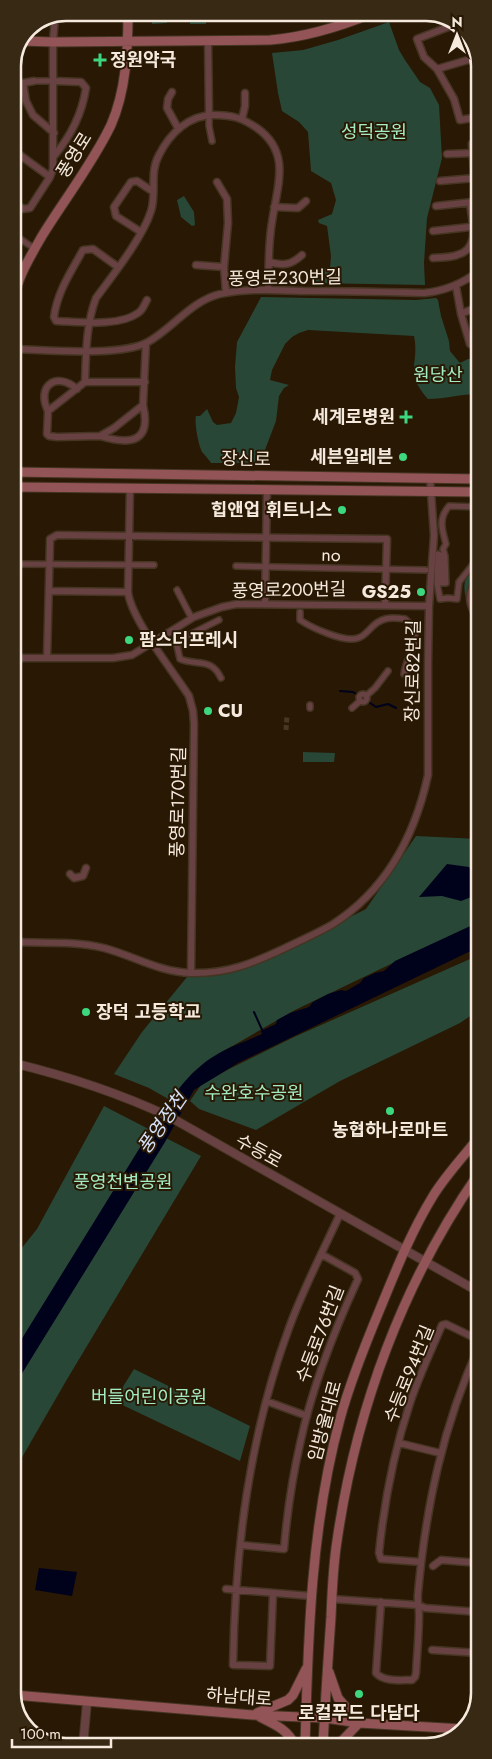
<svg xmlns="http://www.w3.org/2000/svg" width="492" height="1759" font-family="Jost,'Noto Sans KR',sans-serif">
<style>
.green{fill:#284736}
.water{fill:#00021b}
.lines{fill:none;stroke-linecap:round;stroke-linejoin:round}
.stream{stroke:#00021b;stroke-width:2}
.pedestrian-tunnel{stroke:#473825;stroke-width:5;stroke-dasharray:5 2.5;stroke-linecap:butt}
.pedestrian-casing{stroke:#453522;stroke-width:8}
.minor-casing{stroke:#453522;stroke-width:9}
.tertiary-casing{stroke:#453522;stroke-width:10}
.secondary-casing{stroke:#453522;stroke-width:11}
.pedestrian{stroke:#684142;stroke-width:5}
.minor{stroke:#684142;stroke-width:6}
.tertiary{stroke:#684142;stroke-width:8}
.secondary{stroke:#925456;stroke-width:9}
.poi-dot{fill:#3cd77e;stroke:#281804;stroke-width:2}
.labels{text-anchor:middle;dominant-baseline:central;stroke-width:4;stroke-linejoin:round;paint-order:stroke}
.poi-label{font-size:18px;font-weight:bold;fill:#f5eadd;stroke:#281804;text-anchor:start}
.park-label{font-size:18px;fill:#a4ecc3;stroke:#281804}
.street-label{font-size:18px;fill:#f5eadd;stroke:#281804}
.water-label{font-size:19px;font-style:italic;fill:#d6e2fb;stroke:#281804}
.rim{fill:none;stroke:#f5eadd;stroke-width:2.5}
</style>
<rect width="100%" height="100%" fill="#281804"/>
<path class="green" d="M 146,13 L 209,13 L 209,19 L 206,20 L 206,24 L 190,24 L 190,19 L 167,19 L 167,23 L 152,24 L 152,20 L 146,17 Z
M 389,22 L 399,50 L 405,60 L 420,82 L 430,88 L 439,105 L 442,158 L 427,218 L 424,263 L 425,285 L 312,283 L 321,275 L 323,268 L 330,268 L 331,256 L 327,226 L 319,223 L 318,220 L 332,214 L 336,200 L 331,183 L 311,171 L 308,132 L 299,122 L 282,111 L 278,93 L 272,53 L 303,50 L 338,40 Z
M 184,196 L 194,212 L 195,225 L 192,226 L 181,217 L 177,200 Z
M 261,297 L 416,300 L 436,298 L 438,300 L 441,316 L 449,341 L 450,351 L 460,363 L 468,359 L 479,358 L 479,394 C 461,394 445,399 428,399 C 403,371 420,365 414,336 L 308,330 L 299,333 L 292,337 L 285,344 L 272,370 L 270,380 L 289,385 L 284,388 L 279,396 L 276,421 L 260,463 L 211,463 C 208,458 206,457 203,453 C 199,449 194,422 196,416 L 200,416 L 207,409 L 213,422 L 217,425 L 231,423 L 236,413 L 239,397 L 236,388 L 235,367 L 237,342 Z
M 479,561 L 479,625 C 471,611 459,592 467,576 C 469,571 475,566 479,561 Z
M 303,752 L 335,753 L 334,762 L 303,762 Z
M 416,836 L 479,839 L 479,926 L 418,951 L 295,1010 L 222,1052 L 170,1100 L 149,1088 L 114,1074 L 142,1032 L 187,977 L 248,968 L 366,909 Z
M 479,955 L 479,1010 L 460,1023 L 340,1081 L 256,1130 L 199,1109 L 190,1101 L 201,1085 L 229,1069 L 294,1037 Z
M 104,1106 L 201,1156 L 66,1381 L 13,1473 L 13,1259 L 37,1229 Z
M 134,1369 L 250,1426 L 240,1461 L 114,1401 Z"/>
<path class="water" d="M 447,864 L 469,867 L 479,877 L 479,894 L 461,901 L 442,896 L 419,897 Z
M 479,922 L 479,947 L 238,1063 L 194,1090 L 165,1142 L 13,1388 L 13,1353 L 152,1128 C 170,1100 187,1072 216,1055 C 230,1046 247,1041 262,1034 L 261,1031 L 276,1024 L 277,1020 L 290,1013 L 309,1007 L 313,1002 L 328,994 L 341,990 L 346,991 L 360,983 L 364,978 L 375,973 L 384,971 L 395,961 Z
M 39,1568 L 77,1572 L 72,1596 L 35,1590 Z"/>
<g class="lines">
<path class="stream" d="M 340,691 L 353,692 L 358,695 L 361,693 L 365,693
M 368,696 L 367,701 L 376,707 L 388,704 L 396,708
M 254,1012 L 263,1032"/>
<path class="pedestrian-tunnel" d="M 286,730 L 287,715"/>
<defs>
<path id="pedestrian" d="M 34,81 L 54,81
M 209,115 L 209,126 L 212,141
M 13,234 L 35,249
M 479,507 L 449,506 C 438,519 442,529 446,544 L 443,549 L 445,556 L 446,583 L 441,583 L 442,556 L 438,554 L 437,583 L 440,599 L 448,598 L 457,599 L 459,582 L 479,557
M 479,508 C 472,516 474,524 479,532
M 13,564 L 154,565
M 236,566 L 426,570
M 479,575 C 465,594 468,604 479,623
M 177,590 L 190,615
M 300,612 L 300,620 C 312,628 345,643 358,638 C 363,637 367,632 370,629 C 381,617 390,617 405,619 C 427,636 406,654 404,674
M 219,620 L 181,639 L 177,646 L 180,659 C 197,666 211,657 221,678
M359 698a4 4 0 1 1 8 0a4 4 0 1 1-8 0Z
M 366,696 L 375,688 L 388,671
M 310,705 L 310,708
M 352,708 L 360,701"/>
<path id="minor" d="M 456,24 L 417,39 L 424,57 L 437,69 L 454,99 L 460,120 L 478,117
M 208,41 L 209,115
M 437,69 L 478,57
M 54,81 L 81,82 L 86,88 C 82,114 71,136 54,156
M 13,82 L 23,83 L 34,81
M 23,83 L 26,101 L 33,115 L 54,133
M 172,92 L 168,99 L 167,108 L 178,128
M 242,119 L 245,106 L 245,93
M 13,150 L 50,177
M 447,154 L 473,153
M 440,181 L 475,178
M 217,182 L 227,199 L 228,223 L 224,267 L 226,293
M 476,200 L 472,144 L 478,143
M 13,201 L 23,209 L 30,208 L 50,177 L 53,169 L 53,42 L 55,17
M 436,206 L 473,202
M 274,207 L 298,208 L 306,201
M 433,231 L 479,226
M 141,232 L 116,216 L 114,207 L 131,182 L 137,181 L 152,191
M 433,258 C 441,257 450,258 457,255 C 481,249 472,221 470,203
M 269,262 C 284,266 291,265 302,255
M 196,265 L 224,267
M 118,267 L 93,249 L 83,250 C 71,272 57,292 54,317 L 56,321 C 79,322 119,327 138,313 C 143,310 144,305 147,300
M 456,286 L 461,314 L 470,344 L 479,341
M 461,314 L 479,306
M 146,343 L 143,405 L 114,428 L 100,436 L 57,437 L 49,436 L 47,434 L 48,411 L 85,382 C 86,354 86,324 96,298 C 113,275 143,237 151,211 C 157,192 149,173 159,155 C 170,133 189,115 214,115 C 233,115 242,118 257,128 C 292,153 277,186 272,222 C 268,244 269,268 268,290
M 13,349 C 45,350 121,357 148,342 C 173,328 191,301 220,294 C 246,288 276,290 303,291 C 343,291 384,292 424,293 C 445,291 462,284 479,271
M 85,382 L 145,382
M 48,411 C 36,386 56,371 77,389
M 100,436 C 130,445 152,443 143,405
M 130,488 L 128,592 C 131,619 173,671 189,696 L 193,711 L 194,724 L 191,973
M 49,591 L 128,592
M 265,603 L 267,490
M 47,657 L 50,543 L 50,539 L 57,535 L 387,539 L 385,604
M 13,658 L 113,658 L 132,655 L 194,617 L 222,607 L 237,604 L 429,606
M 70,874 L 74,878 L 83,876 L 86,868
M 13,942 C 43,943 75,941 104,948 C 134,956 159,972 191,973 C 228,974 253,963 285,948 C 301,940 318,933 333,924 C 386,890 415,835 428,775 L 428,664 L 429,606 L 434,535 L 430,478
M 266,1401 L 307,1416
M 399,1443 L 440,1453
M 241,1545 L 284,1549 C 287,1514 292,1479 300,1444 C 312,1387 334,1331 358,1279 L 355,1273 L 321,1254
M 421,1562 L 381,1559 L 379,1553 C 384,1503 394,1451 410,1403 C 419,1376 431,1351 442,1325 L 446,1324 L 479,1340
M 433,1566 L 441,1560 L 479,1563
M 226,1589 L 311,1596
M 273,1594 L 270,1666 L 233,1665 C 235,1550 249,1436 289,1328 C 303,1289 323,1251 340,1214
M 332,1599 L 418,1605 L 425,1608 L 479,1612
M 381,1602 L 376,1673 C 384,1682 400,1680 412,1680 L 415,1677 L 416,1673 C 417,1654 419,1634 419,1615 C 419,1608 417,1600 418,1593 C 426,1505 443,1426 479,1346
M 432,1650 L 479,1653"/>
<path id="tertiary" d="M 13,1063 C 67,1076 119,1093 170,1117 L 479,1292
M 83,1746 L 87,1702"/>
<path id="secondary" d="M 23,41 L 53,42 L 270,40 C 307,37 339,27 373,13
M 13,302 C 17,278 30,257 42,236 C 64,200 93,163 111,125 C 126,91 128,50 128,13
M 13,472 L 479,479
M 13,487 L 479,492
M 329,1672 L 338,1698 L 359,1723
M 14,1695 L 253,1715 L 325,1718 L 359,1723 L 463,1729
M 257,1713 L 288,1700 L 293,1695 L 306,1669
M 260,1717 C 274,1724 289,1730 295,1746
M 305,1746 C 308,1637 311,1525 340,1419 C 350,1382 365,1345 380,1309 C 396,1270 411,1232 433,1196 C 446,1175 464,1156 479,1137
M 323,1746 C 325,1703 328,1660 331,1617 C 332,1592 333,1566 337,1541 C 356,1409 403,1282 479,1173
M 337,1746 L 359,1723"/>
</defs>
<use href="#pedestrian" class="pedestrian-casing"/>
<use href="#minor" class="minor-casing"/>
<use href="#tertiary" class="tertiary-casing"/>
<use href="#secondary" class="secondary-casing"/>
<use href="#pedestrian" class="pedestrian"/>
<use href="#minor" class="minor"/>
<use href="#tertiary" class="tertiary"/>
<use href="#secondary" class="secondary"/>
</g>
<g class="poi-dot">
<path d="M97.5 52.5h5v5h5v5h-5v5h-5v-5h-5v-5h5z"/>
<path d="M403.5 409.5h5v5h5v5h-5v5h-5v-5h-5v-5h5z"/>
<circle cx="403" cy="457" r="5"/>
<circle cx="342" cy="510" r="5"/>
<circle cx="421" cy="592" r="5"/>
<circle cx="129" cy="640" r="5"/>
<circle cx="208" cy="711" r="5"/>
<circle cx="86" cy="1012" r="5"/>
<circle cx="390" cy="1111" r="5"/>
<circle cx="359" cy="1694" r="5"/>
</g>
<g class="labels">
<g class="poi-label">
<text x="110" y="60">정원약국</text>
<text x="395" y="417" text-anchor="end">세계로병원</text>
<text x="393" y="457" text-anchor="end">세븐일레븐</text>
<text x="332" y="510" text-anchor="end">힙앤업 휘트니스</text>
<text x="411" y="592" text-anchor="end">GS25</text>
<text x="139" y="640">팜스더프레시</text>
<text x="218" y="711">CU</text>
<text x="96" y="1012">장덕 고등학교</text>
<text x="390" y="1130" text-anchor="middle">농협하나로마트</text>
<text x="359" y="1713" text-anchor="middle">로컬푸드 다담다</text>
</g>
<g class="park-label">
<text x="374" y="132">성덕공원</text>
<text x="438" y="375">원당산</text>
<text x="254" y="1093">수완호수공원</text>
<text x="123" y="1182">풍영천변공원</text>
<text x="149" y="1397">버들어린이공원</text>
</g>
<g class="street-label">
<text transform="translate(74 155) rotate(-58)">풍영로</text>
<text transform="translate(285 278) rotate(-1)">풍영로230번길</text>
<text transform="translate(246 459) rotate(1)">장신로</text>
<text transform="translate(331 555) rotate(1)">no</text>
<text transform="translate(289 590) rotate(-1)">풍영로200번길</text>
<text transform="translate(413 671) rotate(-89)">장신로82번길</text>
<text transform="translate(178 802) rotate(-89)">풍영로170번길</text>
<text transform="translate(259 1151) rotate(29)">수등로</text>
<text transform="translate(320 1334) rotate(-69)">수등로76번길</text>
<text transform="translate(409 1374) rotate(-68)">수등로94번길</text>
<text transform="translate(325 1421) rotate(-75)">임방울대로</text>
<text transform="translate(239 1697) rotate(4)">하남대로</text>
</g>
<g class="water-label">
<text transform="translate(162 1123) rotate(-55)">풍영정천</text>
</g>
</g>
<path d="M0 0H492V1759H0ZM66 21H426A45 45 0 0 1 471 66V1693A45 45 0 0 1 426 1738H66A45 45 0 0 1 21 1693V66A45 45 0 0 1 66 21Z" fill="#382915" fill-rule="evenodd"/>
<path class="rim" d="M66 21H426A45 45 0 0 1 471 66V1693A45 45 0 0 1 426 1738H66A45 45 0 0 1 21 1693V66A45 45 0 0 1 66 21Z"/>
<g transform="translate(457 35)" stroke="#281804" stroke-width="4" paint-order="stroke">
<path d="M0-4L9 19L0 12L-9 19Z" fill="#f5eadd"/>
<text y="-8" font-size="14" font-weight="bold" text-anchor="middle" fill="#f5eadd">N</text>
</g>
<path d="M12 1739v8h99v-8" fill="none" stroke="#f5eadd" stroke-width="2.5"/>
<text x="20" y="1739" font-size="15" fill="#f5eadd" stroke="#281804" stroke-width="4" paint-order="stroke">100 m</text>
</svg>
